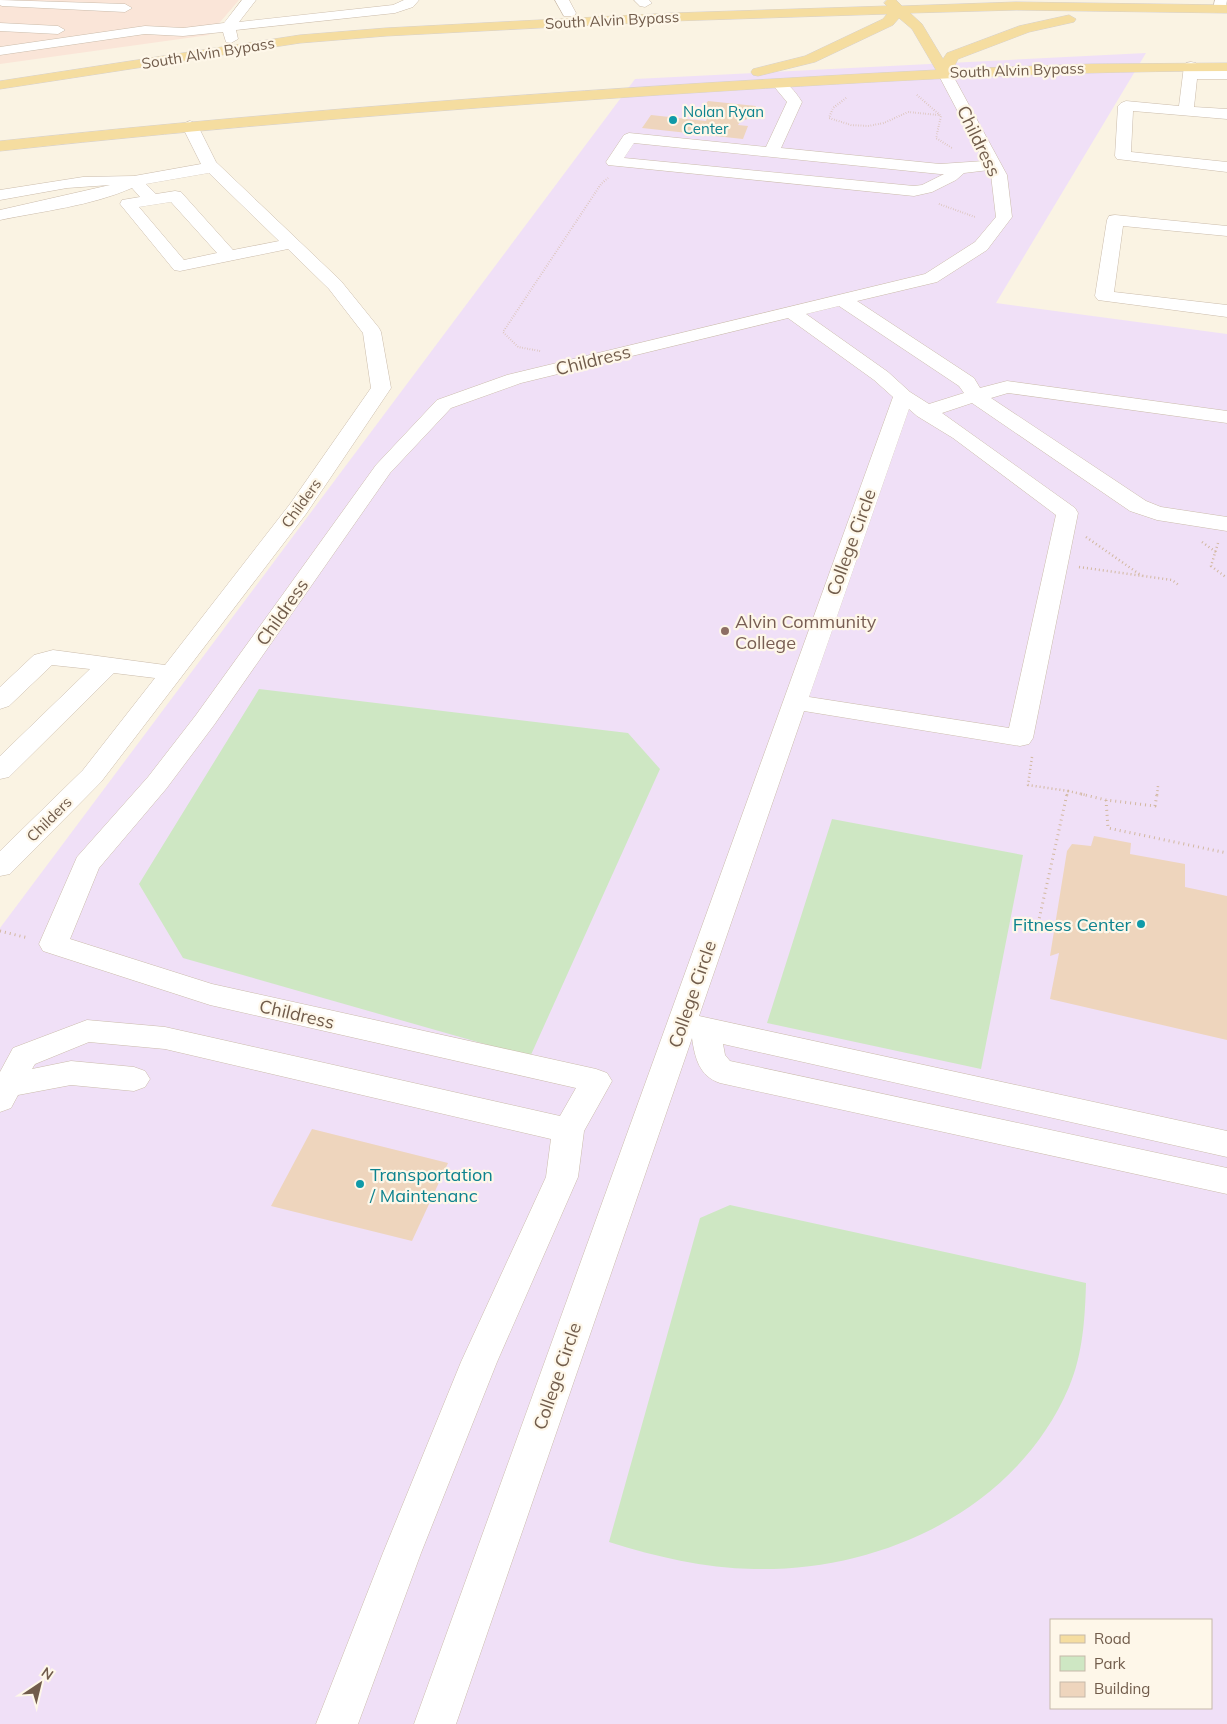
<svg xmlns="http://www.w3.org/2000/svg" width="1227" height="1724" font-family="Mulish,sans-serif">
<style>
.commercial{fill:#fae5d8}
.education{fill:#f0e0f7;fill-rule:evenodd}
.green{fill:#cee7c3}
.building{fill:#eed5bd}
.lines{fill:none;stroke-linecap:round;stroke-linejoin:round}
.minor-casing{stroke:#cbbcab;stroke-width:1}
.major-casing{stroke:#d7d1cd;stroke-width:1}
.path-far2{stroke:#d2b8a0;stroke-width:2;stroke-dasharray:0.5 2;stroke-linecap:butt}
.path-far1{stroke:#d2b8a0;stroke-width:2.5;stroke-dasharray:1 3;stroke-linecap:butt}
.path{stroke:#d2b8a0;stroke-width:3;stroke-dasharray:1 4;stroke-linecap:butt}
.minor{fill:#fff;fill-rule:evenodd}
.major{fill:#f5dda0;fill-rule:evenodd}
.culture-dot{fill:#0f9aa8;stroke:#fef7e9;stroke-width:2}
.education-dot{fill:#8d6e63;stroke:#fef7e9;stroke-width:2}
.labels{text-anchor:middle;dominant-baseline:central;stroke-width:4.5;stroke-linejoin:round;paint-order:stroke}
.far-street-label{font-size:15px;fill:#715c4b;stroke:#fef7e9}
.far-culture-label{font-size:15px;fill:#0d838f;stroke:#fef7e9;text-anchor:start}
.street-label{font-size:18px;fill:#715c4b;stroke:#fef7e9}
.education-label{font-size:18px;fill:#785e54;stroke:#fef7e9;text-anchor:start}
.culture-label{font-size:18px;fill:#0d838f;stroke:#fef7e9;text-anchor:end}
</style>
<rect width="100%" height="100%" fill="#faf3e3"/>
<path class="commercial" d="M 0,0 L 239,0 L 209,35 L 0,64 Z"/>
<path class="education" d="M 1146,53 L 996,303 L 1227,334 L 1227,1724 L 0,1724 L 0,928 L 635,79 ZM 1051,1620 L 1211,1620 L 1211,1708 L 1051,1708 Z"/>
<path class="green" d="M 259,689 L 628,733 L 660,769 L 530,1057 L 183,958 L 139,884 Z
M 832,819 L 1023,855 L 981,1069 L 767,1023 Z
M 730,1205 L 1086,1283 C 1085,1318 1083,1354 1069,1387 C 1017,1509 882,1572 754,1569 C 703,1568 657,1557 609,1542 L 700,1218 Z"/>
<path class="building" d="M 708,101 L 756,106 L 746,120 L 742,119 L 738,125 L 748,126 L 743,139 L 642,128 L 651,115 L 706,121 L 708,116 L 697,115 Z
M 1094,836 L 1131,843 L 1130,854 L 1185,864 L 1185,887 L 1227,896 L 1227,1040 L 1050,999 L 1059,953 L 1050,956 L 1067,851 L 1072,844 L 1091,846 Z
M 312,1129 L 448,1163 L 412,1241 L 271,1206 Z"/>
<g class="lines">
<defs>
<path id="minor" d="M 0,0 L 125,4 L 132,8 L 125,12 L 2,6 L 0,5 Z
M 242,0 L 256,0 L 239,22 L 393,5 L 404,0 L 419,0 L 413,7 L 395,13 L 236,30 L 238,39 L 231,43 L 226,42 L 223,32 L 183,36 L 145,34 L 0,55 L 0,47 L 145,26 L 183,28 L 224,23 Z
M 555,0 L 569,0 L 576,13 L 574,16 L 564,16 Z
M 634,0 L 649,0 L 652,3 L 645,7 L 640,6 Z
M 1215,0 L 1227,0 L 1225,12 L 1215,12 L 1213,9 Z
M 0,23 L 58,26 L 65,30 L 58,34 L 0,31 Z
M 1191,62 L 1196,63 L 1198,71 L 1227,71 L 1227,79 L 1197,79 L 1194,107 L 1227,109 L 1227,119 L 1133,111 L 1131,152 L 1227,162 L 1227,172 L 1117,159 L 1115,156 L 1118,106 L 1121,103 L 1126,101 L 1179,106 L 1184,66 L 1186,63 Z
M 944,68 L 949,69 L 951,72 L 1007,175 L 1012,217 L 987,250 L 937,282 L 857,301 L 974,378 L 980,388 L 1007,381 L 1227,411 L 1227,423 L 1008,393 L 991,398 L 1146,501 L 1161,507 L 1227,517 L 1227,531 L 1157,520 L 1130,511 L 972,403 L 942,413 L 1075,508 L 1078,513 L 1033,738 L 1029,744 L 1020,746 L 804,711 L 699,1016 L 1227,1131 L 1227,1157 L 723,1044 L 725,1055 L 730,1061 L 1227,1168 L 1227,1194 L 720,1083 C 699,1076 695,1058 692,1038 L 456,1724 L 414,1724 L 893,397 L 874,380 L 788,318 L 521,383 L 451,408 L 390,473 L 214,725 L 166,789 L 99,868 L 70,939 L 212,984 L 596,1069 L 607,1073 L 612,1081 L 584,1131 L 578,1177 L 497,1362 L 421,1553 L 358,1724 L 316,1724 L 383,1553 L 461,1362 L 546,1177 L 551,1139 L 165,1049 L 89,1042 L 35,1064 L 32,1069 L 71,1061 L 134,1067 L 145,1071 L 150,1079 L 145,1087 L 134,1091 L 71,1085 L 18,1095 L 11,1108 L 0,1112 L 0,1072 L 13,1048 L 87,1020 L 165,1027 L 560,1116 L 576,1088 L 210,1005 L 43,951 L 39,944 L 77,857 L 148,777 L 196,715 L 376,465 L 437,400 L 507,375 L 925,274 L 975,242 L 996,217 L 991,175 L 989,170 L 964,173 L 956,180 L 932,192 L 914,196 L 608,165 L 606,162 L 624,135 L 629,133 L 766,147 L 787,102 L 772,84 L 774,81 C 786,78 796,93 802,102 L 781,148 L 940,164 L 984,161 L 937,72 L 939,69 ZM 634,143 L 940,174 L 944,174 L 922,185 L 914,186 L 624,158 ZM 839,306 L 959,386 L 964,393 L 929,404 L 910,392 L 888,372 L 806,314 ZM 909,409 L 917,416 L 953,438 L 1056,515 L 1009,728 L 809,697 Z
M 190,121 L 195,123 L 198,126 L 216,162 L 341,281 L 379,328 L 381,332 L 391,388 L 306,514 L 101,782 L 10,874 L 0,876 L 0,851 L 83,770 L 155,678 L 114,673 L 9,777 L 0,779 L 0,756 L 90,669 L 52,665 L 9,706 L 0,709 L 0,687 L 34,655 L 53,650 L 165,665 L 290,504 L 371,388 L 363,333 L 329,289 L 288,249 L 180,271 L 174,270 L 120,204 L 122,200 L 140,197 L 132,188 C 91,206 43,211 0,220 L 0,210 L 110,185 L 67,188 L 0,200 L 0,190 L 83,177 L 134,176 L 201,164 L 182,126 L 185,123 ZM 209,173 L 279,241 L 233,250 L 181,192 L 175,191 L 156,194 L 146,184 ZM 171,202 L 217,253 L 184,260 L 139,207 Z
M 1115,215 L 1227,226 L 1227,236 L 1123,226 L 1114,292 L 1227,305 L 1227,317 L 1098,300 L 1095,296 L 1107,220 L 1109,216 Z"/>
<path id="major" d="M 887,0 L 896,0 L 902,6 L 1016,2 L 1227,5 L 1227,13 L 1016,10 L 910,13 L 922,24 L 943,59 L 947,53 L 1019,26 L 1069,15 L 1076,19 L 1074,22 L 1029,32 L 958,59 L 953,69 L 1092,64 L 1227,63 L 1227,71 C 1037,71 848,83 659,95 C 439,110 219,127 0,151 L 0,141 C 311,108 623,86 936,70 L 912,29 L 899,18 L 893,25 L 815,62 L 758,76 L 753,75 L 751,72 L 753,69 L 805,56 L 883,19 L 887,14 L 673,21 L 386,36 L 300,43 L 0,89 L 0,81 L 300,35 L 386,28 L 673,13 L 887,6 L 884,3 Z"/>
</defs>
<use href="#minor" class="minor-casing"/>
<use href="#major" class="major-casing"/>
<path class="path-far2" d="M 917,95 L 941,116 L 936,138 L 952,148
M 846,98 L 833,108 L 829,118 L 851,125 L 868,126 L 884,123 L 908,112 L 939,115
M 939,204 L 975,217
M 540,351 L 518,347 L 503,332 L 601,184 L 608,178"/>
<path class="path-far1" d="M 1086,537 L 1142,576
M 1202,542 L 1216,552
M 1218,543 L 1211,566 L 1227,578
M 1079,567 L 1172,580 L 1180,586
M 1032,757 L 1028,785 L 1068,791 L 1067,795
M 1068,791 L 1086,795
M 1157,795 L 1158,786"/>
<path class="path" d="M 1081,794 L 1106,800 L 1155,806 L 1157,794
M 1106,800 L 1108,828 L 1227,853
M 1014,924 L 1038,924 L 1067,794
M 0,931 L 28,938"/>
<use href="#minor" class="minor"/>
<use href="#major" class="major"/>
</g>
<g class="culture-dot">
<circle cx="673" cy="120" r="5"/>
<circle cx="1141" cy="924" r="5"/>
<circle cx="360" cy="1184" r="5"/>
</g>
<circle class="education-dot" cx="725" cy="631" r="5"/>
<g class="labels">
<g class="far-street-label">
<text transform="translate(612 20) rotate(-3)">South Alvin Bypass</text>
<text transform="translate(208 53) rotate(-9)">South Alvin Bypass</text>
<text transform="translate(1017 70) rotate(-2)">South Alvin Bypass</text>
<text transform="translate(301 503) rotate(-54)">Childers</text>
<text transform="translate(49 819) rotate(-45)">Childers</text>
</g>
<g class="far-culture-label">
<text x="683" y="111">Nolan Ryan<tspan x="683" dy="17">Center</tspan></text>
</g>
<g class="street-label">
<text transform="translate(979 141) rotate(64)">Childress</text>
<text transform="translate(593 360) rotate(-14)">Childress</text>
<text transform="translate(851 542) rotate(-70)">College Circle</text>
<text transform="translate(282 612) rotate(-55)">Childress</text>
<text transform="translate(692 994) rotate(-71)">College Circle</text>
<text transform="translate(297 1014) rotate(13)">Childress</text>
<text transform="translate(557 1376) rotate(-71)">College Circle</text>
</g>
<g class="education-label">
<text x="735" y="621">Alvin Community<tspan x="735" dy="21">College</tspan></text>
</g>
<g class="culture-label">
<text x="1131" y="924">Fitness Center</text>
<text x="370" y="1174" text-anchor="start">Transportation<tspan x="370" dy="21">/ Maintenanc</tspan></text>
</g>
</g>
<rect x="1050" y="1619" width="162" height="90" fill="#fef7e9" stroke="#c6b9aa"/>
<rect x="1060" y="1635" width="25" height="8" fill="#f5dda0" stroke="#c6b9aa"/>
<text x="1094" y="1644" font-size="15" fill="#715c4b">Road</text>
<rect x="1060" y="1656" width="25" height="15" fill="#cee7c3" stroke="#c6b9aa"/>
<text x="1094" y="1669" font-size="15" fill="#715c4b">Park</text>
<rect x="1060" y="1682" width="25" height="15" fill="#eed5bd" stroke="#c6b9aa"/>
<text x="1094" y="1694" font-size="15" fill="#715c4b">Building</text>
<g transform="translate(40 1684) rotate(35)" stroke="#fef7e9" stroke-width="4" paint-order="stroke">
<path d="M0-4L9 19L0 12L-9 19Z" fill="#715c4b"/>
<text y="-8" font-size="14" font-weight="bold" text-anchor="middle" fill="#715c4b">N</text>
</g>
</svg>
